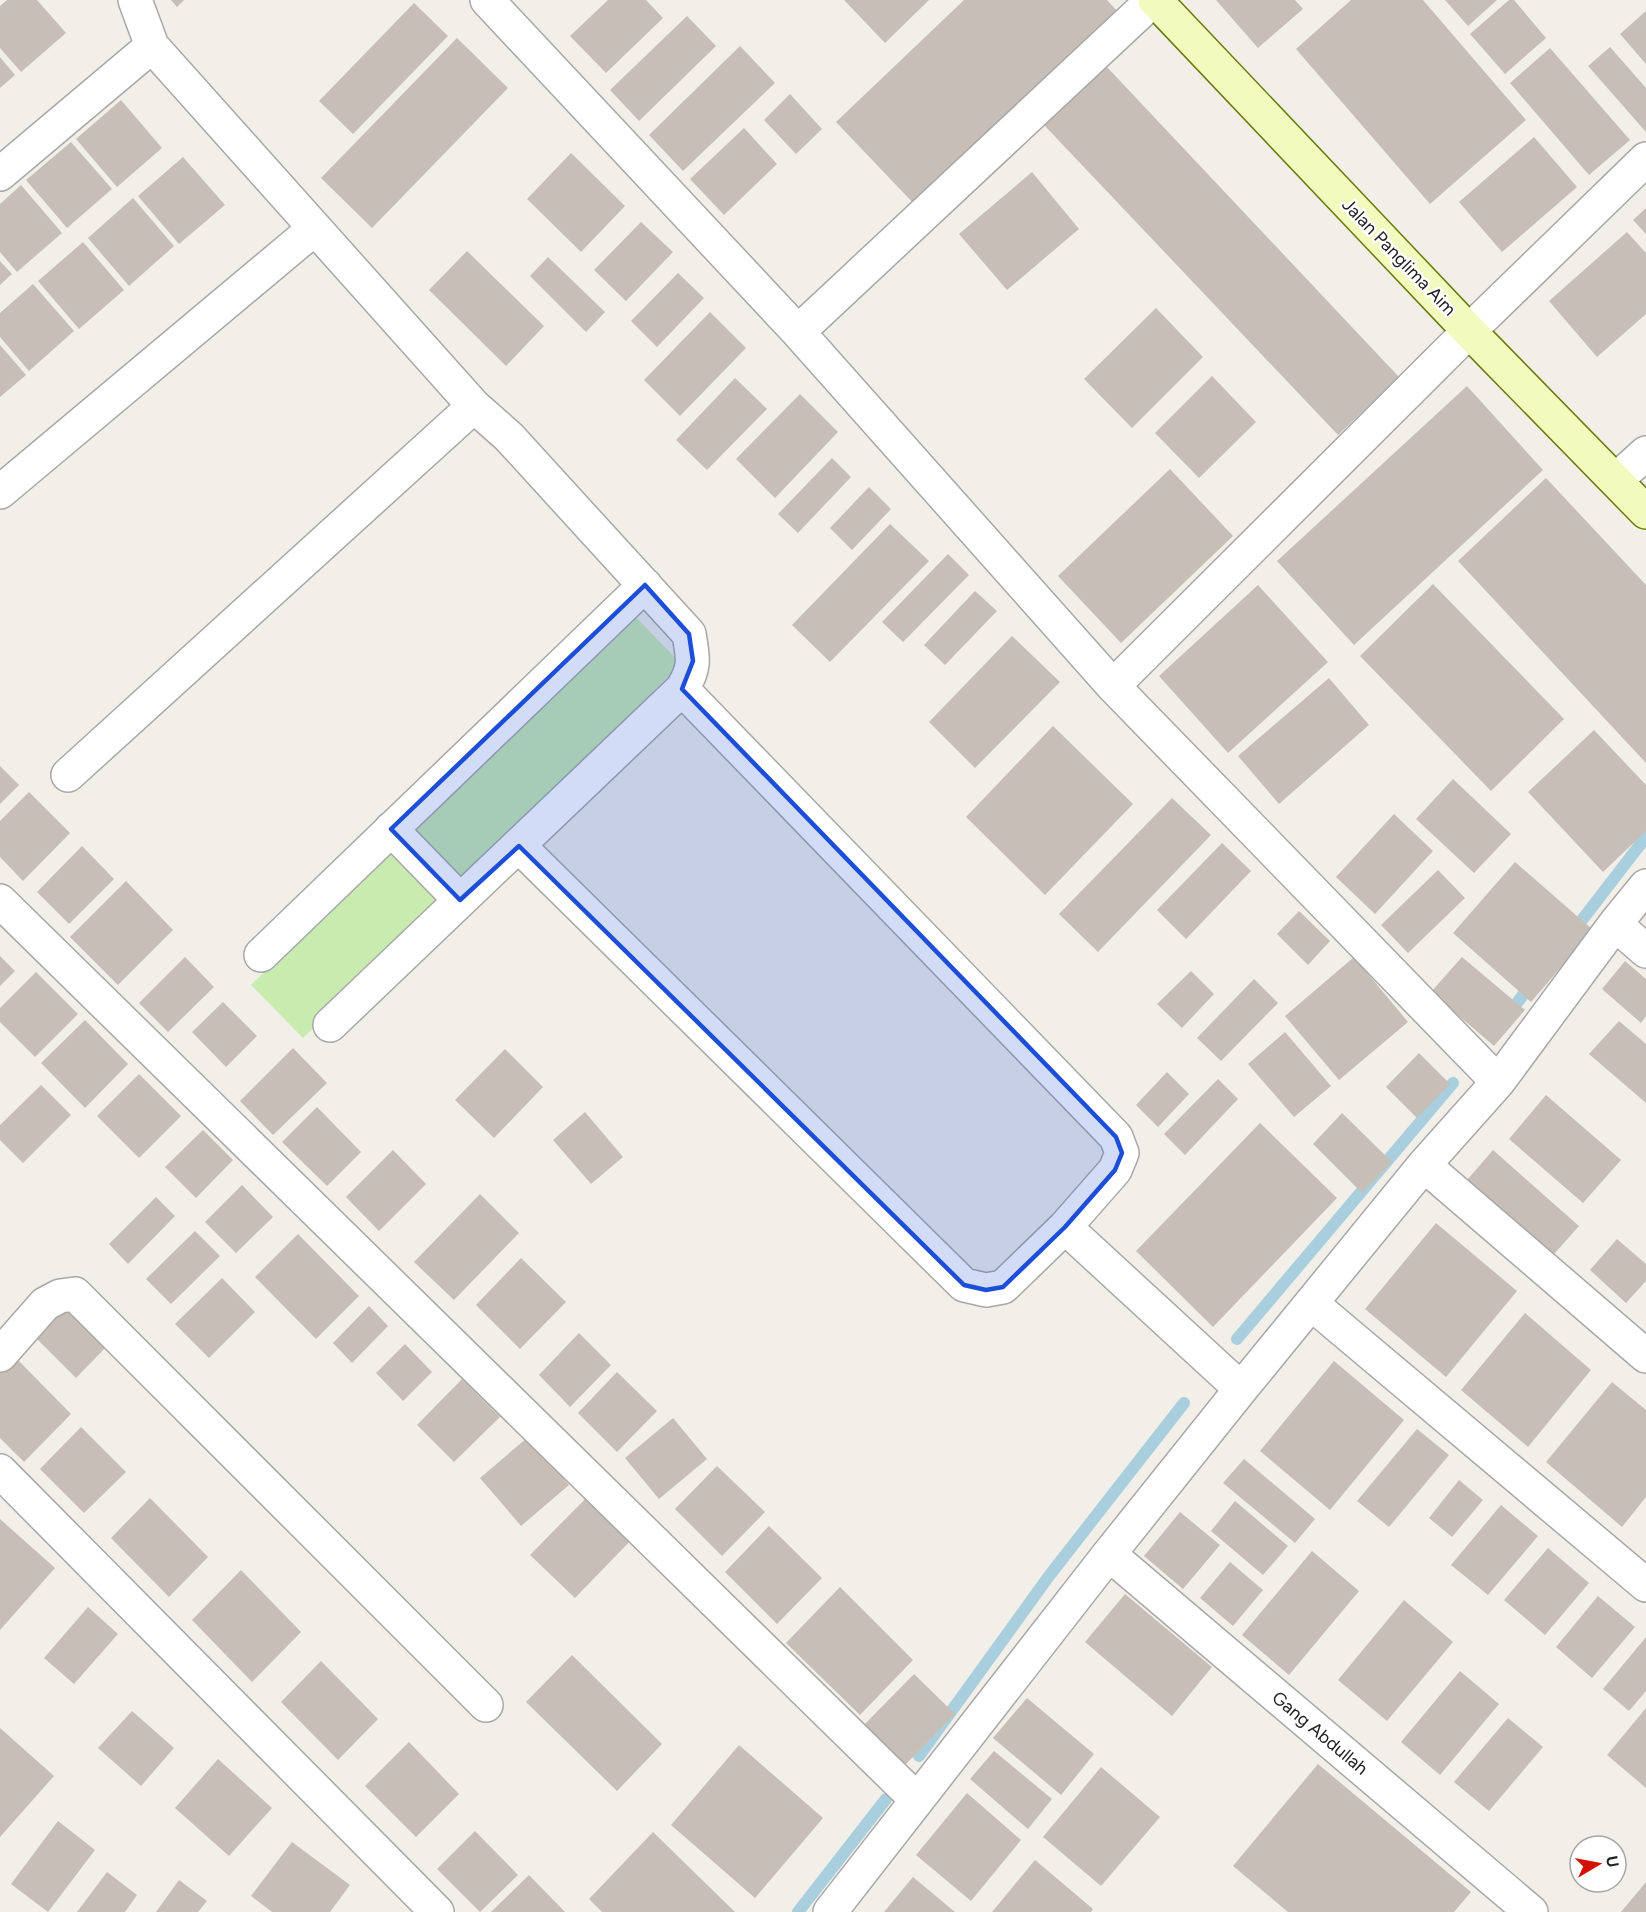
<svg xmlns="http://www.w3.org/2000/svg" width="1646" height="1912" font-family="Figtree,sans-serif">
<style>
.grass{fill:#c8ebaf}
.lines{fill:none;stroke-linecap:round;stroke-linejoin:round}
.stream{stroke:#a9cfdf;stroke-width:12}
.building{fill:#c7beb7}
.street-casing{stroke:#a8a8a8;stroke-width:36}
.secondary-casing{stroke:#677c05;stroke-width:36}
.street{stroke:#fff;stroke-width:33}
.secondary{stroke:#f3fabe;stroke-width:33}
.marked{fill:#1d4ed8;fill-opacity:0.2;stroke:#1d4ed8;stroke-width:4.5;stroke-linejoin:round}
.labels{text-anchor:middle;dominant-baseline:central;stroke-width:5;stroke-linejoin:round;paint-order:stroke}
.street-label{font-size:18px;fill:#212121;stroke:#fff}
</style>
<rect width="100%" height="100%" fill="#f2efe8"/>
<path class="grass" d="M 630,611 L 681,664 L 303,1038 L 251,985 Z"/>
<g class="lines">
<path class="stream" d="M 1572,933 L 1646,837
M 1507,1016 L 1533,982
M 1237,1339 L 1453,1083
M 919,1756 L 1049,1576 L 1184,1403
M 798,1912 L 886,1799"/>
</g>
<path class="building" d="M 7,0 L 37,0 L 66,33 L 21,72 L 0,48 L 0,6 Z
M 171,0 L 184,0 L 177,7 Z
M 608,0 L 646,0 L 663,18 L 606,73 L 570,36 Z
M 844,0 L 929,0 L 885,43 Z
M 964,0 L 1107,0 L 1118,12 L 916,206 L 836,122 Z
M 1216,0 L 1295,0 L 1303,9 L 1258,48 Z
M 1351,0 L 1423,0 L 1526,120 L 1430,204 L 1296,49 Z
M 1445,0 L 1497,0 L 1468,26 Z
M 1509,0 L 1514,0 L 1546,38 L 1505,74 L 1470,34 Z
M 414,3 L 448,36 L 353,134 L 319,101 Z
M 1646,11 L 1646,64 L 1620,34 Z
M 687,16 L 716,46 L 639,121 L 610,90 Z
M 457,38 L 508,88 L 372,228 L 321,178 Z
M 740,46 L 775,83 L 683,171 L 649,135 Z
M 1610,47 L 1646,88 L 1646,132 L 1588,66 Z
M 1550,48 L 1630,140 L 1589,175 L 1510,83 Z
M 0,57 L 15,75 L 0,88 Z
M 1106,66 L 1399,377 L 1338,435 L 1044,125 Z
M 790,94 L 822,129 L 796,154 L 764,120 Z
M 121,100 L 162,148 L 117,187 L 76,139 Z
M 744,128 L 777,164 L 724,215 L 690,179 Z
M 1534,137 L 1577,187 L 1502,252 L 1459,202 Z
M 71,142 L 112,189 L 67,228 L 26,180 Z
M 571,153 L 625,206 L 581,252 L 527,199 Z
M 183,157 L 225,205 L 179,244 L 138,196 Z
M 1032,172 L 1079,229 L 1007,290 L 959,234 Z
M 21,185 L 62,233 L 17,272 L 0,252 L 0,204 Z
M 133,198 L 174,246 L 129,286 L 88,238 Z
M 1646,208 L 1646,234 L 1633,220 Z
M 641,222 L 673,252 L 626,301 L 594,270 Z
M 1627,232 L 1646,253 L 1646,314 L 1597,357 L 1549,301 Z
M 83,242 L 124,290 L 79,329 L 38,281 Z
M 467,251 L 544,326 L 506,366 L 429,290 Z
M 548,257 L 605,312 L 586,332 L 530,276 Z
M 0,261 L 12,274 L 0,285 Z
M 678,273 L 704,298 L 657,347 L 631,321 Z
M 33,284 L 74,331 L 29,371 L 0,337 L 0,313 Z
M 1156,308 L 1203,357 L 1132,428 L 1084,379 Z
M 710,312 L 746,348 L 680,416 L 644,380 Z
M 0,345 L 26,375 L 0,397 Z
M 1212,376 L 1256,422 L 1199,478 L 1155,433 Z
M 735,378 L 767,409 L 707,470 L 676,440 Z
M 1467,386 L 1543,470 L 1354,645 L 1277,561 Z
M 800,394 L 838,432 L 775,498 L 736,459 Z
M 832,458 L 851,477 L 798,533 L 778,514 Z
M 1170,469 L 1233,536 L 1121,643 L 1058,576 Z
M 1546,478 L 1646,585 L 1646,763 L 1458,561 Z
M 869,487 L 891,509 L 852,550 L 830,528 Z
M 890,524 L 929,561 L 830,662 L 792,625 Z
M 948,554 L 969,575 L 903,642 L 882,622 Z
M 1433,584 L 1564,719 L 1491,791 L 1360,656 Z
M 1258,585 L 1328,662 L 1228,753 L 1159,676 Z
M 975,591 L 997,611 L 945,665 L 924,645 Z
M 1012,636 L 1060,682 L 975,768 L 929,722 Z
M 1329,678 L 1369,725 L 1279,804 L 1238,756 Z
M 1053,726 L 1133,804 L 1045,895 L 966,817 Z
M 1594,730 L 1646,785 L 1646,831 L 1603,872 L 1528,792 Z
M 0,766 L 19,785 L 0,804 Z
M 1453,779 L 1511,834 L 1474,873 L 1416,819 Z
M 29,792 L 70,833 L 23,881 L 0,857 L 0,821 Z
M 1172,798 L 1211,835 L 1098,952 L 1059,914 Z
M 1394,814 L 1433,851 L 1375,914 L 1336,877 Z
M 1222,843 L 1251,871 L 1186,939 L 1157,910 Z
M 82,846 L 114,879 L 69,924 L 37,892 Z
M 1515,862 L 1593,930 L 1531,1002 L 1453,933 Z
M 1438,870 L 1465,898 L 1408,953 L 1381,925 Z
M 126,881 L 173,930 L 118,985 L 70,937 Z
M 1299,911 L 1330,941 L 1308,965 L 1277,934 Z
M 0,956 L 15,971 L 0,986 Z
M 185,957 L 214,987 L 168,1032 L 139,1003 Z
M 1354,957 L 1408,1022 L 1339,1080 L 1285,1016 Z
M 1462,957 L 1525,1010 L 1494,1046 L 1431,992 Z
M 1625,961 L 1646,979 L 1646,1016 L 1641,1023 L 1602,989 Z
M 1191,971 L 1214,994 L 1182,1028 L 1157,1004 Z
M 36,972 L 78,1014 L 35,1057 L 0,1022 L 0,1008 Z
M 1254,979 L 1278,1003 L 1221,1061 L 1197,1038 Z
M 223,1002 L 257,1036 L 226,1067 L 192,1032 Z
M 85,1020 L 128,1064 L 85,1108 L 41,1063 Z
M 1619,1021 L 1646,1044 L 1646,1103 L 1589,1054 Z
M 1285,1032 L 1331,1086 L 1294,1117 L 1248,1064 Z
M 293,1048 L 327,1083 L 273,1135 L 240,1101 Z
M 505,1049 L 543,1087 L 494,1138 L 455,1100 Z
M 1419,1053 L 1450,1084 L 1417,1118 L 1386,1087 Z
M 1167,1072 L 1189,1094 L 1158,1127 L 1136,1105 Z
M 139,1074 L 181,1116 L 139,1158 L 97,1116 Z
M 1218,1079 L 1238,1099 L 1185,1155 L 1164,1134 Z
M 41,1085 L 71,1115 L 23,1163 L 0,1140 L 0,1125 Z
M 1546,1095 L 1621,1160 L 1583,1203 L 1509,1139 Z
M 317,1107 L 361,1152 L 327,1186 L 282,1142 Z
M 585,1112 L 623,1157 L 591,1184 L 553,1140 Z
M 1342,1113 L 1392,1162 L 1362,1193 L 1313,1144 Z
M 1260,1123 L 1337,1198 L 1213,1327 L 1136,1251 Z
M 203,1130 L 233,1160 L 196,1198 L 165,1167 Z
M 393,1150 L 426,1184 L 379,1231 L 346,1197 Z
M 1493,1150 L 1579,1226 L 1547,1262 L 1461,1187 Z
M 242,1185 L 273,1217 L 236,1253 L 205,1222 Z
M 480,1194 L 519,1233 L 454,1300 L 414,1262 Z
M 156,1197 L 175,1216 L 128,1264 L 109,1244 Z
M 1436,1223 L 1517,1291 L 1446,1377 L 1365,1309 Z
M 195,1231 L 220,1256 L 171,1304 L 146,1279 Z
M 298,1234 L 359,1296 L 316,1339 L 255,1277 Z
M 1617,1239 L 1646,1264 L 1646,1281 L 1626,1303 L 1590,1270 Z
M 521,1258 L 566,1302 L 520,1349 L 476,1305 Z
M 222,1278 L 255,1312 L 209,1358 L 175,1324 Z
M 67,1306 L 107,1346 L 76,1378 L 36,1338 Z
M 369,1306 L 388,1326 L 352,1363 L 333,1343 Z
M 1525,1313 L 1591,1370 L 1528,1447 L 1461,1390 Z
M 579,1333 L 611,1365 L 570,1407 L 539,1375 Z
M 405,1344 L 432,1372 L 403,1401 L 376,1373 Z
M 15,1357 L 71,1414 L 24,1462 L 0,1438 L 0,1372 Z
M 1334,1361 L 1404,1420 L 1330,1510 L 1260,1451 Z
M 617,1372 L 657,1411 L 617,1452 L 578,1413 Z
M 462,1379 L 500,1417 L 454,1462 L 417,1425 Z
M 1612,1382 L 1646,1410 L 1646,1497 L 1622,1527 L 1546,1462 Z
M 673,1418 L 707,1459 L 659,1499 L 625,1458 Z
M 81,1427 L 126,1472 L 84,1513 L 40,1469 Z
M 1417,1429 L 1449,1455 L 1389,1527 L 1357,1501 Z
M 528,1437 L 569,1485 L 521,1526 L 480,1478 Z
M 1244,1459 L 1315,1519 L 1295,1543 L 1223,1483 Z
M 717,1466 L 765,1512 L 722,1556 L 675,1509 Z
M 1459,1480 L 1483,1500 L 1452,1537 L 1429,1518 Z
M 591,1493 L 635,1536 L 575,1598 L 530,1555 Z
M 150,1498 L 208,1557 L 169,1597 L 111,1538 Z
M 1235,1501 L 1288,1546 L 1263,1575 L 1211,1531 Z
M 1501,1505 L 1538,1536 L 1488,1595 L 1451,1565 Z
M 1180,1512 L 1220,1545 L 1183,1589 L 1144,1556 Z
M 0,1519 L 55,1568 L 0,1630 Z
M 769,1526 L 822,1578 L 777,1624 L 725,1572 Z
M 1548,1548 L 1589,1583 L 1545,1635 L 1504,1600 Z
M 1312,1551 L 1359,1591 L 1289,1675 L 1242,1635 Z
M 1230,1562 L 1263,1590 L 1233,1626 L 1200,1598 Z
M 241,1570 L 301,1632 L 252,1682 L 192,1620 Z
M 840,1587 L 913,1660 L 860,1715 L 786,1643 Z
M 1125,1594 L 1212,1667 L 1172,1716 L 1085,1642 Z
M 1598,1596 L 1635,1627 L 1592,1678 L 1556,1647 Z
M 1404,1600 L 1453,1642 L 1387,1721 L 1338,1680 Z
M 88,1607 L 118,1634 L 74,1684 L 44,1658 Z
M 1646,1637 L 1646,1691 L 1629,1711 L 1603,1689 Z
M 572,1655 L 662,1744 L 617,1791 L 526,1702 Z
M 321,1661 L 378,1719 L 338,1760 L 281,1702 Z
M 1460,1671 L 1499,1704 L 1440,1775 L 1401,1742 Z
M 914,1674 L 955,1714 L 905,1765 L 864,1725 Z
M 1027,1698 L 1094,1754 L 1061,1795 L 993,1738 Z
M 1646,1708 L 1646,1788 L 1607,1755 Z
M 132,1711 L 174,1748 L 141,1786 L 98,1748 Z
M 1508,1718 L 1543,1747 L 1489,1811 L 1454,1782 Z
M 0,1728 L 54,1776 L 0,1837 Z
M 409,1742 L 459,1794 L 416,1837 L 365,1786 Z
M 739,1745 L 823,1818 L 755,1898 L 671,1825 Z
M 994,1751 L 1052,1799 L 1028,1829 L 970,1779 Z
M 218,1759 L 272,1808 L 229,1856 L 175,1808 Z
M 1318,1764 L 1471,1892 L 1454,1912 L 1288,1912 L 1233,1866 Z
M 1101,1767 L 1160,1817 L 1101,1886 L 1043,1837 Z
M 967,1793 L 1021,1840 L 971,1901 L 916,1855 Z
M 58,1821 L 95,1850 L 48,1912 L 11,1884 Z
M 475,1831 L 518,1875 L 480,1912 L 437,1869 Z
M 653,1832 L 735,1912 L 602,1912 L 589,1899 Z
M 292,1842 L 350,1885 L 330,1912 L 272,1912 L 251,1896 Z
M 1035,1860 L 1093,1909 L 1091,1912 L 992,1912 Z
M 107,1872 L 137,1895 L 125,1912 L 77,1912 Z
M 529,1875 L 565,1912 L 491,1912 Z
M 913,1877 L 955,1912 L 884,1912 Z
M 179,1880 L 207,1901 L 198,1912 L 156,1912 Z
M 1646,1882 L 1646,1912 L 1621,1912 Z"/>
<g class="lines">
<defs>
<path id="street" d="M 135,0 L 152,46 L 474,406 L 509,437 L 689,634 C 693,658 696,667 682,689 L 330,1025
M 487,0 L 798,332
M 1153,0 L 798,332 L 1113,686 L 1498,1082
M 0,174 L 152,46
M 1616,480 L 1646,453
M 0,492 L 314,229
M 1113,686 L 1469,331 L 1646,159
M 68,775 L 474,406
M 391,829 L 460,900
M 519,846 L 964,1285 L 986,1290 L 1003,1287 L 1065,1227 L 1115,1170 L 1122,1153 L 1116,1137 L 682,689
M 0,901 L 917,1800
M 1615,924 L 1646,951
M 261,955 L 645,585
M 1424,1165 L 1646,1356
M 1065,1227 L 1241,1389
M 1312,1304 L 1646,1585
M 0,1355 L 45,1304 L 60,1296 L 75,1294 L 486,1705
M 0,1471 L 437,1912
M 1109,1554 L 1531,1912
M 830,1912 L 1109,1554 L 1241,1389 L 1424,1165 L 1498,1082 L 1615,924 L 1646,886"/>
<path id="secondary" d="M 1155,0 L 1469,331 L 1646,512"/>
</defs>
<use href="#street" class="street-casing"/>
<use href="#secondary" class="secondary-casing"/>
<use href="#street" class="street"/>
<use href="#secondary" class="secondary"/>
</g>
<path class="marked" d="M 645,585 L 689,634 L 693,661 L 682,689 L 1116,1137 L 1122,1153 L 1115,1170 L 1065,1227 L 1003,1287 L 986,1290 L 964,1285 L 519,846 L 460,900 L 391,829 Z"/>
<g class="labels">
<g class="street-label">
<text transform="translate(1399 257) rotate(46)">Jalan Panglima Aim</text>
<text transform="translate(1320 1733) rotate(40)">Gang Abdullah</text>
</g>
</g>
<g transform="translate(1598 1864) rotate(80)"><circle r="28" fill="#ffffff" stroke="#a6a6a6" stroke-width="1.5"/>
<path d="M0-4.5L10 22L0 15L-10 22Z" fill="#d30f00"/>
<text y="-9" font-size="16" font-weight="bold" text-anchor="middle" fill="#212121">U</text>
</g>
</svg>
